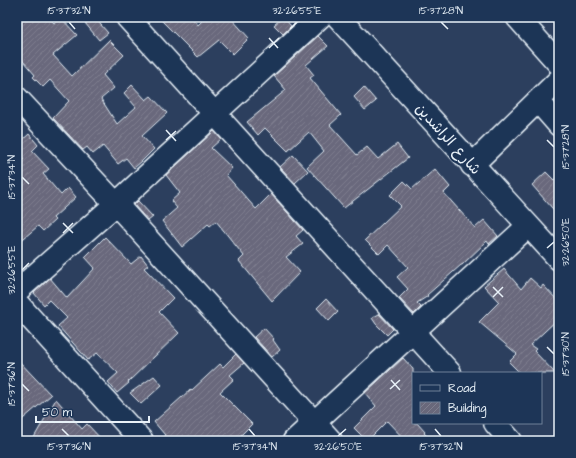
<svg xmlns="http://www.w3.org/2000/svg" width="576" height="458" font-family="'Architects Daughter','Playpen Sans Arabic',sans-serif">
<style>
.building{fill:url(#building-hatch);stroke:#e8f1f8}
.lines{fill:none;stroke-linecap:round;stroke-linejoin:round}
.minor-casing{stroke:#e8f1f8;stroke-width:25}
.minor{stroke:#1d3557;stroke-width:22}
.ticks{fill:none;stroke:#e8f1f8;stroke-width:1.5}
.labels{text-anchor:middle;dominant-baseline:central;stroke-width:4;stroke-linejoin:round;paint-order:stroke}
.street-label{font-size:15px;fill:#e8f1f8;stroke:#1d3557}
.neatline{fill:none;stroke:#e8f1f8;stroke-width:1.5}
.ticks-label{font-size:10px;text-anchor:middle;fill:#e8f1f8}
</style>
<defs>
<pattern id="building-hatch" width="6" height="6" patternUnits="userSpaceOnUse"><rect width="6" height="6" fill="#69687b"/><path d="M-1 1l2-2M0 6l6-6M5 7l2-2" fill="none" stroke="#7e7e8e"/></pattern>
</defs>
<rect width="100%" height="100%" fill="#2c3f5e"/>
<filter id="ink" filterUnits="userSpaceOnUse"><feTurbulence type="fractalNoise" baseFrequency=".025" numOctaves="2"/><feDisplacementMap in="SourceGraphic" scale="8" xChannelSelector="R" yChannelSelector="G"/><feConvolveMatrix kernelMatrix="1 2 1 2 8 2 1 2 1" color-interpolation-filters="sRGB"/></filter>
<g filter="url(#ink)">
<path class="building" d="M 17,17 L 48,17 L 54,23 L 60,17 L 77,35 L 53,55 L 72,76 L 109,40 L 124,55 L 103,75 L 114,88 L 101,99 L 117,124 L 136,107 L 124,93 L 132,85 L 146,100 L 151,96 L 167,113 L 142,136 L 154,149 L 142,161 L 134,168 L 126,158 L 118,164 L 103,146 L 93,154 L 87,147 L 83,150 L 53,118 L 69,101 L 50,80 L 43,87 L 33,77 L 35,75 L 17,54 Z
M 80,17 L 94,17 L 108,33 L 99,40 Z
M 158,17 L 191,17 L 198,25 L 206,17 L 230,17 L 249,38 L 233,54 L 219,40 L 198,57 Z
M 283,17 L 291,26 L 283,34 L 274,25 Z
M 318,36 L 328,46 L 306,65 L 314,75 L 310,78 L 341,115 L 330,125 L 357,155 L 367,147 L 378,159 L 397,144 L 408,158 L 344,208 L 307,167 L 324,151 L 309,132 L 288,151 L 265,128 L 258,135 L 247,122 L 286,90 L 274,76 Z
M 364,87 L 376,101 L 365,110 L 354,97 Z
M 214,131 L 221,139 L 211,148 L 232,168 L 226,175 L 256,209 L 271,194 L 303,230 L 296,236 L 303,244 L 286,257 L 300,272 L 272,301 L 239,261 L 244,256 L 216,221 L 210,226 L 208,224 L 182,247 L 162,221 L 177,208 L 171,201 L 180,193 L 166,175 Z
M 29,134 L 38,145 L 32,151 L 49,169 L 43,174 L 61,195 L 68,188 L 76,197 L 53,218 L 55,220 L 43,231 L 38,226 L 17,244 L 17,165 L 24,159 L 17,151 L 17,145 Z
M 293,155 L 308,171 L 295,183 L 280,167 Z
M 435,169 L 450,187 L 444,193 L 475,228 L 484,220 L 498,236 L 489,244 L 487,241 L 462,265 L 461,265 L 427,295 L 428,296 L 417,303 L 421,307 L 414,314 L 399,298 L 408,289 L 397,277 L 408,267 L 388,245 L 379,254 L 365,240 L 401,206 L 390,195 L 404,181 L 412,189 Z
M 546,172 L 554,180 L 559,176 L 559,216 L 532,185 Z
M 138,201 L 153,217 L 148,221 L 134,205 Z
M 105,237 L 131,264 L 141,256 L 148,265 L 144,268 L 173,298 L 159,312 L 179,333 L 128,382 L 129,383 L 117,393 L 108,382 L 118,373 L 97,353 L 88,360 L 58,326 L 67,318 L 49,300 L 44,305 L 34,293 L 50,278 L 67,298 L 95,268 L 85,257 Z
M 504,269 L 521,289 L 530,278 L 541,288 L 543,285 L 559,302 L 559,318 L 530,345 L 536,349 L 534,351 L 555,373 L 520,373 L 509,362 L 517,354 L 479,322 L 499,302 L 484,286 Z
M 326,299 L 338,312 L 329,321 L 317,308 Z
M 379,314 L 393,329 L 387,335 L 376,324 L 372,318 Z
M 264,328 L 274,339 L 273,340 L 280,350 L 272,357 L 254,337 Z
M 236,354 L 244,363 L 230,375 L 234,379 L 220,392 L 252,424 L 235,441 L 170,441 L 154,422 L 191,389 L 192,390 L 220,364 L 223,367 Z
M 403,358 L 413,369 L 413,423 L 417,423 L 425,432 L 424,433 L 432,441 L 406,441 L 387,421 L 367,441 L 354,428 L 376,406 L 365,393 Z
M 17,359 L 51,395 L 17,424 Z
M 154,376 L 162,385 L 141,404 L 130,393 Z
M 56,399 L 82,429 L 87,424 L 103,441 L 32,441 Z"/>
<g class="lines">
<defs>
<path id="minor" d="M 127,17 L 450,373
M 338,17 L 559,259
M 517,17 L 559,64
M 17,98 L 116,204 L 331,441
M 538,101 L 559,125
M 472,165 L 559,80
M 17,291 L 116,204 L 320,17
M 17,303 L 142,441
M 495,423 L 511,441
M 294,441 L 528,226"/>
</defs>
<use href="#minor" class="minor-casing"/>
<use href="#minor" class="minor"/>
</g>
</g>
<path class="ticks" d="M 69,22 L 75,29M 441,22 L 448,29M 290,29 L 297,22M 269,38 L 278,48M 269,48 L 279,38M 166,130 L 176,141M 166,140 L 176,131M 547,140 L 554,147M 22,177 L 29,184M 63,223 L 73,233M 63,233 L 73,223M 547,248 L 554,242M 22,270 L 29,263M 493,287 L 503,297M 493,297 L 503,287M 547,347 L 554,354M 391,380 L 400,390M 22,384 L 29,391M 390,389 L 400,380M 62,429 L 69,436M 249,429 L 255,436M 435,429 L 441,436M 338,436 L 346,429"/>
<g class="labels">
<g class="street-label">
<text transform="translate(448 139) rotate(48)">شارع الراشدين</text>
</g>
</g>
<rect width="576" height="458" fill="none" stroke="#1d3557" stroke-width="44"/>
<rect x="412" y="372" width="130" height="52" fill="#1d3557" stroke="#6e8097"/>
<rect x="420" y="385" width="20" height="6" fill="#1d3557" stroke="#6e8097"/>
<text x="448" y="392" font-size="12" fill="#e8f1f8">Road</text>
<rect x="420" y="402" width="20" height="12" fill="url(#building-hatch)" stroke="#6e8097"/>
<text x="448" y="412" font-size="12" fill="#e8f1f8">Building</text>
<path d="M36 416v6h113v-6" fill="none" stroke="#e8f1f8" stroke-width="2"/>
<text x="42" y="416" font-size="12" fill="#e8f1f8" stroke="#1d3557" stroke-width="3" paint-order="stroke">50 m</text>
<rect x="22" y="22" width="532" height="414" class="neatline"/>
<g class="ticks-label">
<text x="69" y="14">15°37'32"N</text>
<text x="297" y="14">32°26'55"E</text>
<text x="441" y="14">15°37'28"N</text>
<text transform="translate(565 147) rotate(-90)" y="4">15°37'28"N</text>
<text transform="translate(11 177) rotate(-90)" y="4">15°37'34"N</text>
<text transform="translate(565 242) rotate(-90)" y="4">32°26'50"E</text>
<text transform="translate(11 270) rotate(-90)" y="4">32°26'55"E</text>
<text transform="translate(565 354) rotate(-90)" y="4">15°37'30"N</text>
<text transform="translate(11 384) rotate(-90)" y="4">15°37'36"N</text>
<text x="69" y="450">15°37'36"N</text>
<text x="255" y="450">15°37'34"N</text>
<text x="338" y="450">32°26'50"E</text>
<text x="441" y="450">15°37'32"N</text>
</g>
</svg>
